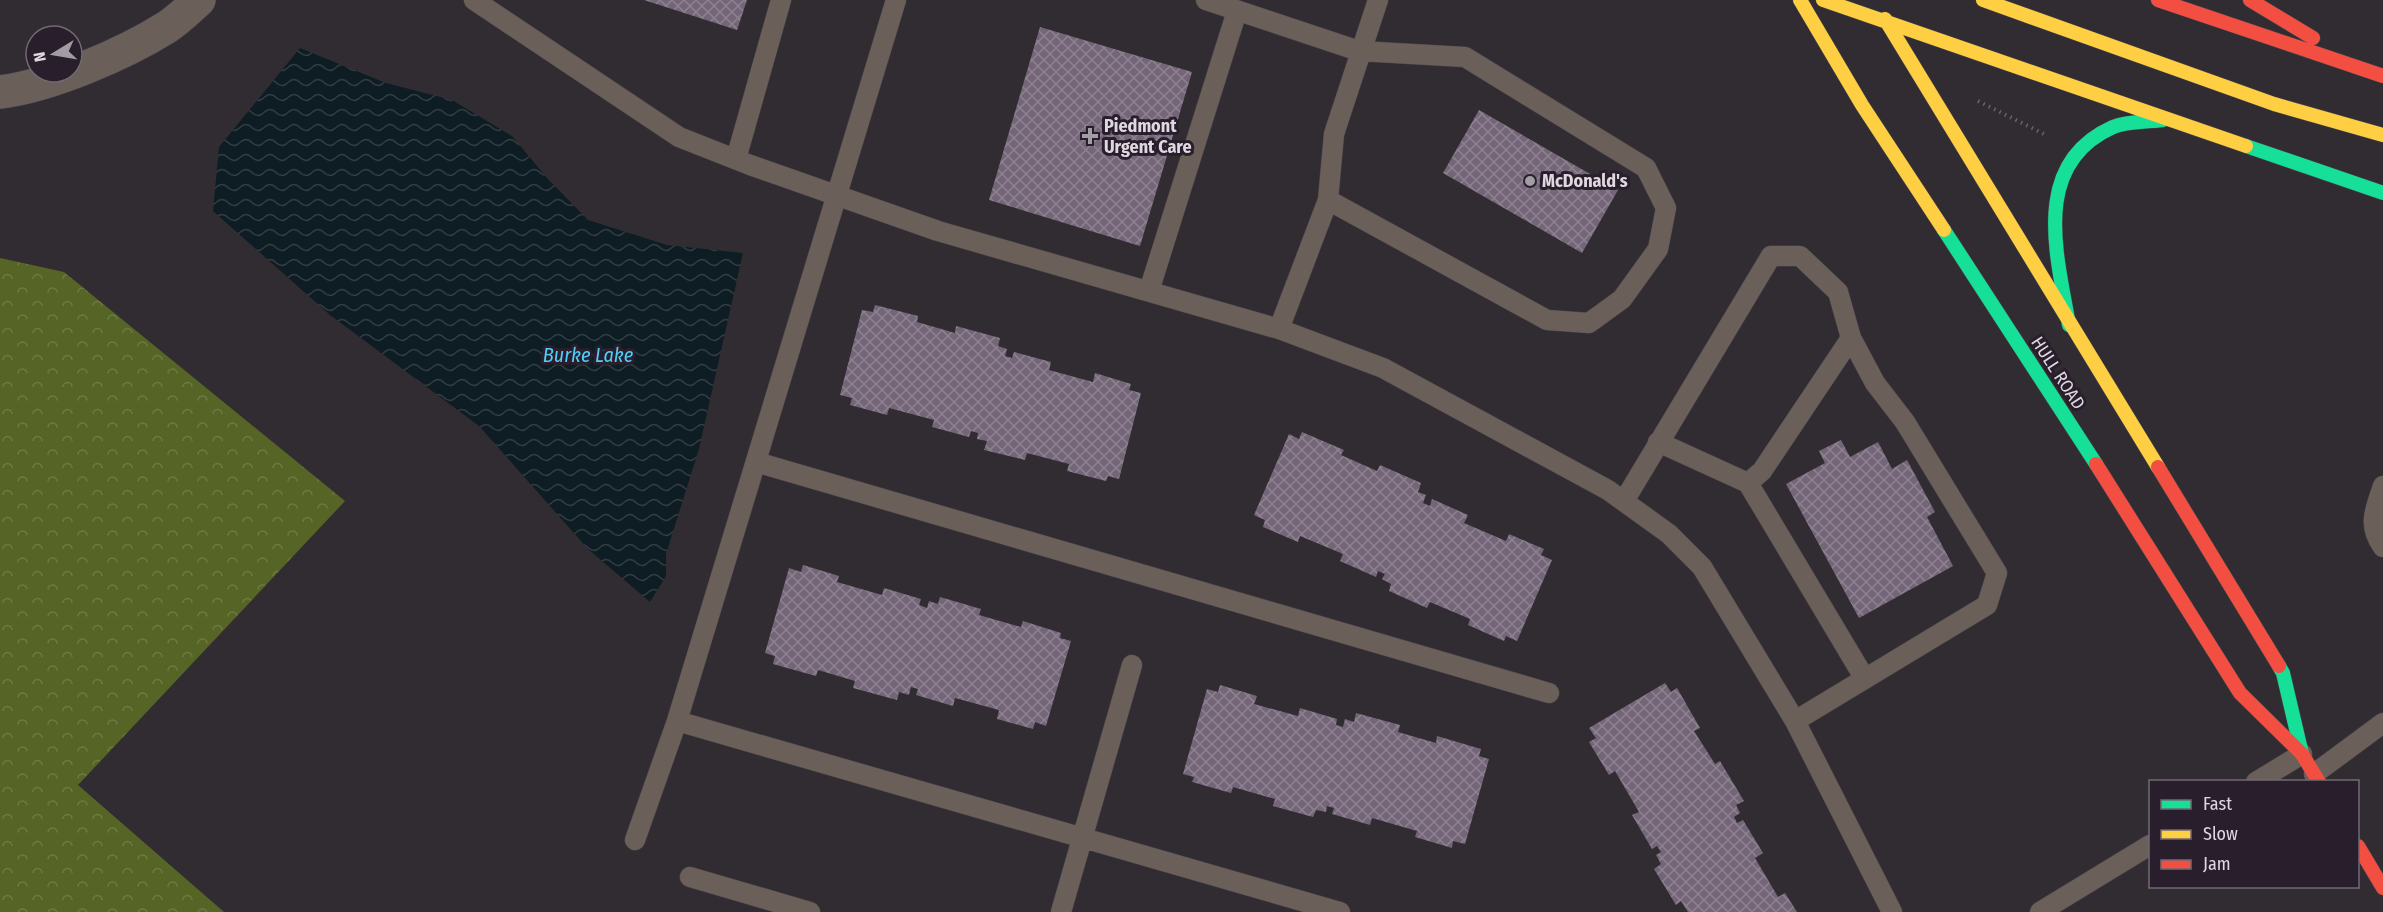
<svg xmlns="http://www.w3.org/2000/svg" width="2383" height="912" font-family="'Fira Sans Condensed',sans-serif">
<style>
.forest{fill:url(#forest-crowns)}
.water{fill:url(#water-waves)}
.building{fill:url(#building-cross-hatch)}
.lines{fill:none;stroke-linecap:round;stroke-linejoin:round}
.lane-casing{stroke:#4c484d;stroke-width:21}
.street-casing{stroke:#4c484d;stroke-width:34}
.fast-casing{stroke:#4c484d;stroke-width:15}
.slow-casing{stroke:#4c484d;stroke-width:15}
.jam-casing{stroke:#4c484d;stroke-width:15}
.path{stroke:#6b6362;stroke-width:4;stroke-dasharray:1.5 4.5;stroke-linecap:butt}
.lane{stroke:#6b5f59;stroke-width:20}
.street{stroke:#6b5f59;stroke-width:33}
.fast{stroke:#16e098;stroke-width:14}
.slow{stroke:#ffcf43;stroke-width:14}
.jam{stroke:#f24e42;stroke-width:14}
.poi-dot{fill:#a29ca4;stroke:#291f2c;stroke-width:2}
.labels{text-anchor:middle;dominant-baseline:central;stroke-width:6;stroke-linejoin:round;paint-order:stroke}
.poi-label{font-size:18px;font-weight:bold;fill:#dfd8e1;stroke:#291f2c;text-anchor:start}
.street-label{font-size:18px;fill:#dfd8e1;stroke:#291f2c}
.water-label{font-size:20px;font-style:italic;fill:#4ed0fa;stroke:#291f2c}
</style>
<defs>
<pattern id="forest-crowns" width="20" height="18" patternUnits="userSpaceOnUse" patternTransform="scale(1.5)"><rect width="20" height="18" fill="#566525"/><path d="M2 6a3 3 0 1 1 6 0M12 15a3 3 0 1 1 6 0" fill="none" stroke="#6e7a44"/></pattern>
<pattern id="water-waves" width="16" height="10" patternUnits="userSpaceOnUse" patternTransform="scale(1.5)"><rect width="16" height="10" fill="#0e1d23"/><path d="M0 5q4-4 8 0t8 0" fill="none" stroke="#313d43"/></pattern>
<pattern id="building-cross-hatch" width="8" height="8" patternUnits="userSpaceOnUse" patternTransform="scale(1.5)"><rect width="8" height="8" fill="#746678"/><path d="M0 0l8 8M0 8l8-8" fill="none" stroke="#8e8291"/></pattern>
</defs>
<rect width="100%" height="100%" fill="#312c32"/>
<path class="forest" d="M 0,258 L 64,272 L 345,501 L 78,785 L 224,912 L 0,912 Z"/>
<path class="water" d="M 300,48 L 386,83 L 452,100 L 512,136 L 548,179 L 588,220 L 667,245 L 743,253 L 699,449 L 666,554 L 666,576 L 650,602 L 588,549 L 479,426 L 330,315 L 213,211 L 219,147 Z"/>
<path class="building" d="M 644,0 L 747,0 L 737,30 Z
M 1040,27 L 1192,72 L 1140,246 L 989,200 Z
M 1479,110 L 1618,190 L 1582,253 L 1443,173 Z
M 875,305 L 918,316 L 917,322 L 955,333 L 956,326 L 1000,338 L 998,346 L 1007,349 L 1005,356 L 1012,358 L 1014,352 L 1051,362 L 1049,370 L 1093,382 L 1095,373 L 1131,384 L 1129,390 L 1141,393 L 1119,479 L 1108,476 L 1106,481 L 1067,471 L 1069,464 L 1027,453 L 1025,460 L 984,450 L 987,441 L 977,439 L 978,433 L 971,431 L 969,437 L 932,427 L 934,420 L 889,408 L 887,415 L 850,405 L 852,398 L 840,395 L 862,310 L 873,312 Z
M 1302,432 L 1344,450 L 1341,455 L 1377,471 L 1380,465 L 1421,483 L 1418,492 L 1426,495 L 1423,503 L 1430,506 L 1432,499 L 1468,515 L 1464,523 L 1506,541 L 1509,534 L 1544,549 L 1541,555 L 1552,560 L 1517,641 L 1506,636 L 1504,641 L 1468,625 L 1470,619 L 1430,602 L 1427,608 L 1389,591 L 1391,584 L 1382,579 L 1385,574 L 1378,571 L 1376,577 L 1340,561 L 1343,554 L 1300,536 L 1298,542 L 1263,527 L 1265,520 L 1254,515 L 1289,434 L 1299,439 Z
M 1841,440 L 1850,457 L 1878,442 L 1892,469 L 1907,460 L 1935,512 L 1927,517 L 1953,566 L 1859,618 L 1786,484 L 1825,463 L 1819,451 Z
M 803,565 L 839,576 L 837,582 L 882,595 L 884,588 L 921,599 L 919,605 L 927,608 L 929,601 L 938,604 L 940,597 L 981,609 L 979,615 L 1021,627 L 1023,621 L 1061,633 L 1060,638 L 1071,641 L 1046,726 L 1035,722 L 1033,729 L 997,719 L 999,710 L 955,698 L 953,706 L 916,695 L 918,689 L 911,687 L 909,695 L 899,692 L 897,700 L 853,688 L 855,681 L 818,670 L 816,676 L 773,664 L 775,656 L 765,653 L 789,568 L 801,572 Z
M 1665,683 L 1671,692 L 1677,688 L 1700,728 L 1694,731 L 1715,764 L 1720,761 L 1744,801 L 1736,805 L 1740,813 L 1734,817 L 1737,823 L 1743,820 L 1763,853 L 1755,858 L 1778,897 L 1785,893 L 1797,912 L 1688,912 L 1681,901 L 1676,905 L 1654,869 L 1661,864 L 1656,855 L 1661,852 L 1657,846 L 1652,849 L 1632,815 L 1639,812 L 1615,771 L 1609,775 L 1589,742 L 1596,738 L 1589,728 Z
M 1220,685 L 1257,696 L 1254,704 L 1298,716 L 1300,708 L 1337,719 L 1336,725 L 1343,727 L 1345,719 L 1354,722 L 1356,713 L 1400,725 L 1398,732 L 1436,743 L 1437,736 L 1481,749 L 1479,756 L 1489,759 L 1465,844 L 1453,841 L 1452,848 L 1415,837 L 1417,831 L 1372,818 L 1370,825 L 1332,814 L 1334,808 L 1327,806 L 1326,812 L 1316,810 L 1313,817 L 1273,806 L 1275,799 L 1233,787 L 1231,793 L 1192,782 L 1194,777 L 1183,774 L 1207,689 L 1218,692 Z"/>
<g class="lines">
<defs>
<path id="lane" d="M 474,0 L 679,137 L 750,165 L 938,231 L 1279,329 L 1383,368 L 1608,490 L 1669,534 L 1702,567 L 1795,721 L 1892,912
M 896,0 L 677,721 L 1340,912
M 1206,0 L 1359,51 L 1465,57 L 1646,168 L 1666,208 L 1658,249 L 1622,299 L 1589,323 L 1547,320 L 1328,200
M 736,159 L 781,0
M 1149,291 L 1237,11
M 1279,329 L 1328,200 L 1334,134 L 1378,0
M 1851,338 L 1762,471 L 1748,483 L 1865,679
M 1658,442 L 1748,483
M 756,462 L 1549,693
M 2383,486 C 2375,510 2367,525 2383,547
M 1624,501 L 1771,256 L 1800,256 L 1838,292 L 1851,338 L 1875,383 L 1905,422 L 1997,573 L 1987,605 L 1795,721
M 2314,774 L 2383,723
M 2256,782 L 2302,754
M 635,840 L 677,721
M 690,877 L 810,912
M 1061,912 L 1132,665
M 2040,912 L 2150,845"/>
<path id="street" d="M 0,92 C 50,86 124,54 167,27 C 179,19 189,9 199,0"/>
<path id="fast" d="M 2246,146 L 2383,193
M 1944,230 L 2096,464
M 2069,325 C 2057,255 2030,164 2113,127 C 2128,121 2147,122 2163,120
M 2279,666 L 2283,673 L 2302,754"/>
<path id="slow" d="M 1800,0 L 1862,105 L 1944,230
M 1823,0 L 2246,146
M 1983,0 L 2274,104 L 2383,135
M 1885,19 L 2158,467"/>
<path id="jam" d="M 2158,0 L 2383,76
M 2250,0 L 2313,38
M 2096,464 L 2240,693 L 2302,754 L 2319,782
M 2158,467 L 2279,666
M 2358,846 L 2383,888"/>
</defs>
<use href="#lane" class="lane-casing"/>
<use href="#street" class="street-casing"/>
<use href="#fast" class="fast-casing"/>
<use href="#slow" class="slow-casing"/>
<use href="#jam" class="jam-casing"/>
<path class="path" d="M 1978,101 L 2046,135"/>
<use href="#lane" class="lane"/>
<use href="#street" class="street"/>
<use href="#fast" class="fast"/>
<use href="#slow" class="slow"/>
<use href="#jam" class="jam"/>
</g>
<g class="poi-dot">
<path d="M1087 127h6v6h6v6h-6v6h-6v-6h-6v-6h6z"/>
<circle cx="1530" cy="181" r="6"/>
</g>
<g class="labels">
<g class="poi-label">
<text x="1104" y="126">Piedmont<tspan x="1104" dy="21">Urgent Care</tspan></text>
<text x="1542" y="181">McDonald's</text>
</g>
<g class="street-label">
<text transform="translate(2058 373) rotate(57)">HULL ROAD</text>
</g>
<g class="water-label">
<text x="588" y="355">Burke Lake</text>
</g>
</g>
<rect x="2149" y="780" width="210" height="108" fill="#291f2c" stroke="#726974" stroke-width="1.5"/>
<rect x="2161" y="800" width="30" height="9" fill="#16e098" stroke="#726974" stroke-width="1.5"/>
<text x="2203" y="810" font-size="18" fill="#dfd8e1">Fast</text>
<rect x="2161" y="830" width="30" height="9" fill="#ffcf43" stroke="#726974" stroke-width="1.5"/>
<text x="2203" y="840" font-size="18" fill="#dfd8e1">Slow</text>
<rect x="2161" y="860" width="30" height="9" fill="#f24e42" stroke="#726974" stroke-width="1.5"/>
<text x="2203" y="870" font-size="18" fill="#dfd8e1">Jam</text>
<g transform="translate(54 54) rotate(259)"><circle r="28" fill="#291f2c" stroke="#726974" stroke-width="1.5"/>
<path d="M0-4.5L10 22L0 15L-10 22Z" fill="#a29ca4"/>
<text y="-9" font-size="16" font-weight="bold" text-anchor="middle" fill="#dfd8e1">N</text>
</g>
</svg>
